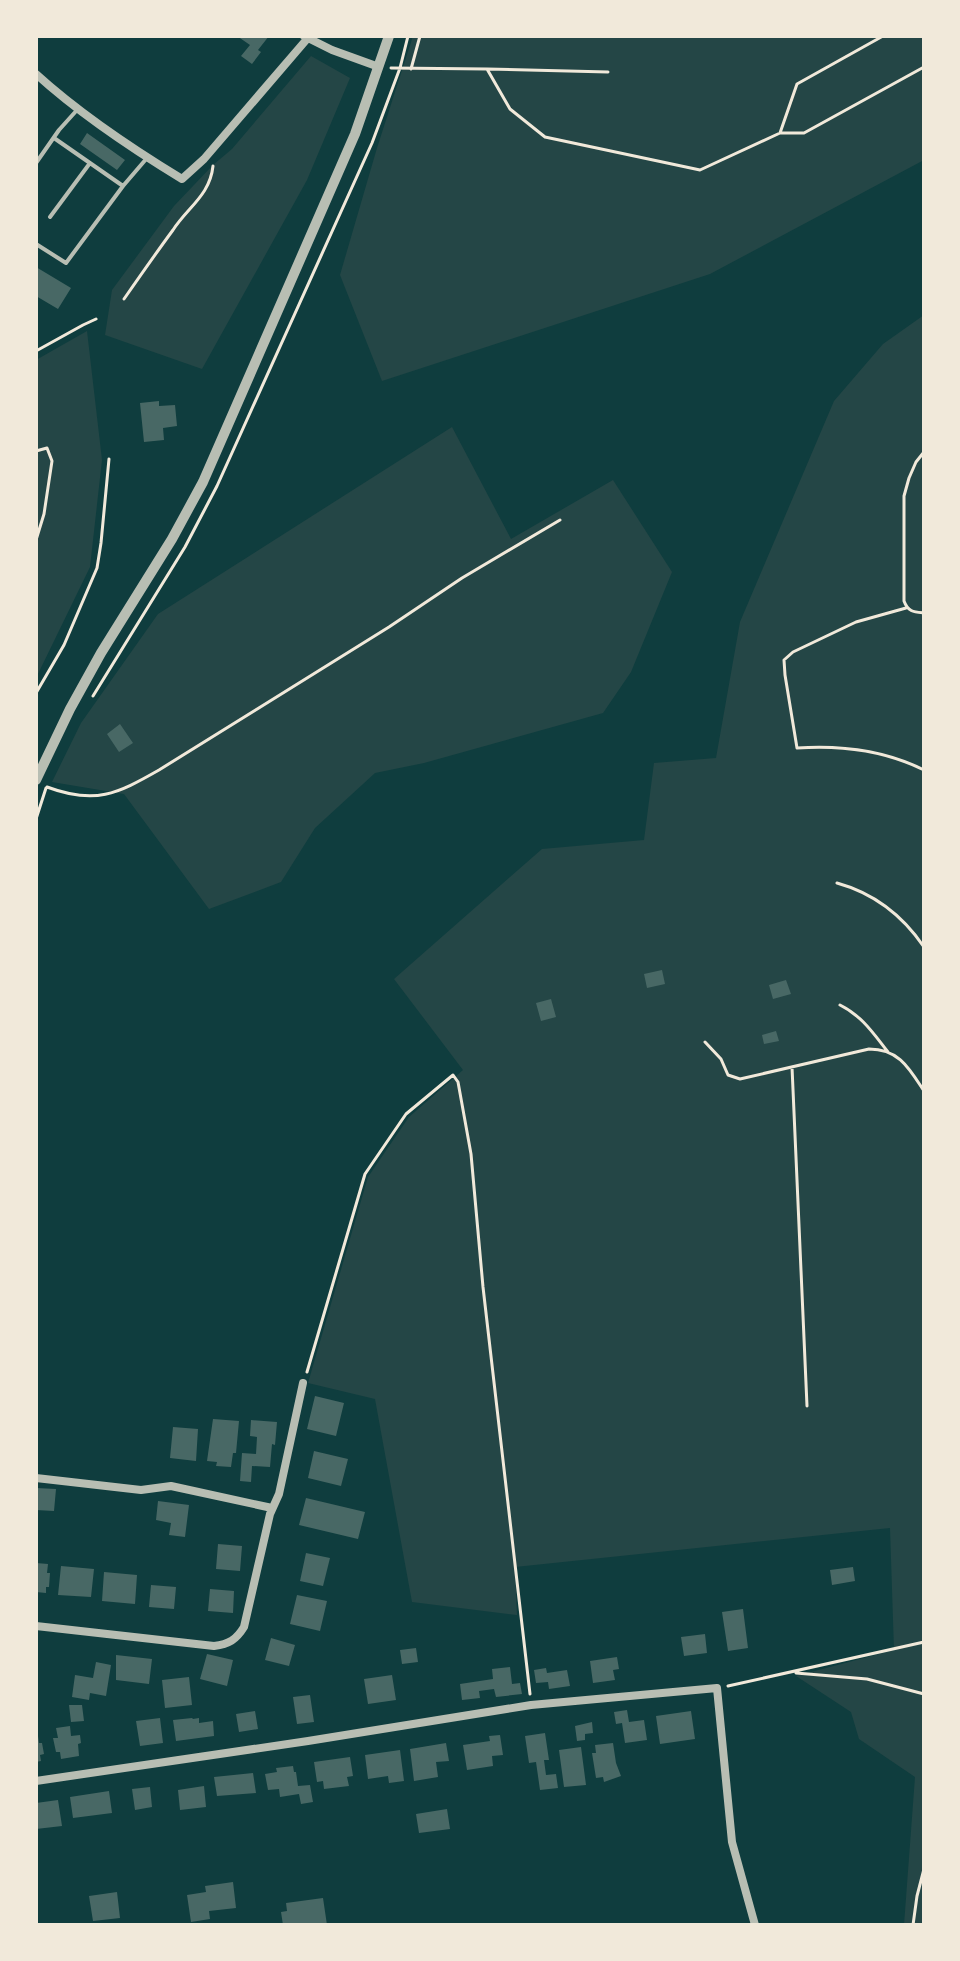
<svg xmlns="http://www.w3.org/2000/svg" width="960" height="1961" font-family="'Sofia Sans Condensed',sans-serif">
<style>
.green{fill:#244646}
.building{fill:#486865}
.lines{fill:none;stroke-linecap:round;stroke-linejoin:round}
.path{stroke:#f1e9da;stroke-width:3}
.service{stroke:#b8beb3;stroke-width:4}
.minor{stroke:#b8beb3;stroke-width:8}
.tertiary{stroke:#b8beb3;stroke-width:10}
</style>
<rect width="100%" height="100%" fill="#0f3d3e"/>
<path class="green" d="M 413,36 L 924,36 L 924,160 L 710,274 L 382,381 L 340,275 L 377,148 Z
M 311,56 L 350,78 L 307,180 L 202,369 L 105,335 L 112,290 L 174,206 L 213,165 L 232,149 Z
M 924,315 L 924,1925 L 904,1925 L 915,1777 L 859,1739 L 851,1712 L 796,1676 L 894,1650 L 890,1528 L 515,1567 L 517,1615 L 412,1602 L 375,1399 L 308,1383 L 368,1177 L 409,1117 L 463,1070 L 394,979 L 542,849 L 644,840 L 654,763 L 716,758 L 740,622 L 834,401 L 883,344 Z
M 87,331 L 102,460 L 90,567 L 36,678 L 36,360 Z
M 452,427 L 511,539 L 613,480 L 672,572 L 631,672 L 603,713 L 424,763 L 375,773 L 315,828 L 281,882 L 209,909 L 124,794 L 52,782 L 81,723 L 158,614 Z"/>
<path class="building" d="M 237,36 L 269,36 L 258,50 L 261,52 L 252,64 L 241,56 L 250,45 Z
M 87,133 L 125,160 L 117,170 L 80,144 Z
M 36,267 L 71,288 L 58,309 L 36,296 Z
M 159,401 L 159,406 L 175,405 L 177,426 L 163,428 L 164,440 L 144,442 L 140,403 Z
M 120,724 L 133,743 L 119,752 L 107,734 Z
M 662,970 L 665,984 L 647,988 L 644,974 Z
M 786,980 L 791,994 L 773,999 L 769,985 Z
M 551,999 L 556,1017 L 541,1021 L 536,1003 Z
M 776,1031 L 779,1041 L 764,1044 L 762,1035 Z
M 315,1396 L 344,1403 L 336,1436 L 307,1429 Z
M 213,1419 L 239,1421 L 236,1453 L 233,1453 L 231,1467 L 216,1466 L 217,1462 L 207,1461 Z
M 251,1420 L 277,1422 L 275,1445 L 272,1444 L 270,1467 L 252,1466 L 251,1482 L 240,1481 L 242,1453 L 256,1454 L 257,1437 L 250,1436 Z
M 173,1427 L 198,1429 L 196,1461 L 170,1458 Z
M 314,1451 L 348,1459 L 341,1486 L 308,1478 Z
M 36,1488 L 56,1489 L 54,1511 L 36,1510 Z
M 306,1498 L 365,1512 L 358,1539 L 299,1525 Z
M 158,1501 L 189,1505 L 185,1537 L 169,1535 L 171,1523 L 156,1520 Z
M 218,1544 L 242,1546 L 240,1571 L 216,1569 Z
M 306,1553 L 330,1558 L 323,1586 L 300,1581 Z
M 36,1563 L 48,1564 L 47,1573 L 50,1573 L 49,1587 L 46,1587 L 46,1593 L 36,1592 Z
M 61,1566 L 94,1569 L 91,1597 L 58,1595 Z
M 853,1567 L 855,1581 L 832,1585 L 830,1570 Z
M 104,1572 L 137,1575 L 135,1604 L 102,1601 Z
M 151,1585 L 176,1587 L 174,1609 L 149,1607 Z
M 210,1589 L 234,1591 L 233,1613 L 208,1611 Z
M 297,1595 L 327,1601 L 320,1631 L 290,1624 Z
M 743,1609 L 748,1648 L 728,1651 L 722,1612 Z
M 705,1634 L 707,1653 L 684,1656 L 681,1637 Z
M 271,1638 L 295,1645 L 289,1666 L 265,1660 Z
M 416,1648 L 418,1662 L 402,1664 L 400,1650 Z
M 207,1654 L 233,1660 L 227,1686 L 200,1679 Z
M 116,1655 L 152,1659 L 149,1684 L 116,1680 Z
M 617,1657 L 619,1669 L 613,1670 L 615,1680 L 593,1683 L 590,1661 Z
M 96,1662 L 111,1665 L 106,1696 L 90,1693 L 89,1700 L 72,1697 L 75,1675 L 93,1678 Z
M 510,1667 L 512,1684 L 520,1683 L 522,1694 L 496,1697 L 494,1689 L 479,1691 L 480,1698 L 462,1700 L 460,1684 L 493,1679 L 492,1669 Z
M 546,1668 L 547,1673 L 567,1670 L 570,1686 L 549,1689 L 548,1682 L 536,1683 L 534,1670 Z
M 392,1675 L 396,1700 L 368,1704 L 364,1679 Z
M 189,1677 L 192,1705 L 165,1708 L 162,1680 Z
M 310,1695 L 314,1722 L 297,1724 L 293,1697 Z
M 69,1705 L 82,1705 L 84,1721 L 71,1722 Z
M 627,1710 L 629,1722 L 644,1720 L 647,1740 L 625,1743 L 622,1723 L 616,1724 L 614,1712 Z
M 255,1711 L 258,1729 L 239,1732 L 236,1714 Z
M 691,1711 L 695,1739 L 660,1744 L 656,1716 Z
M 160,1718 L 163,1743 L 140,1746 L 136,1721 Z
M 192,1718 L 193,1719 L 199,1718 L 199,1723 L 213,1721 L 214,1736 L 176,1741 L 173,1720 Z
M 592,1722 L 593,1733 L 585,1734 L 585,1740 L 577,1741 L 575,1726 Z
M 70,1726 L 71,1736 L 80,1735 L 81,1743 L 78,1744 L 79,1756 L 61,1759 L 60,1752 L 56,1752 L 53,1738 L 58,1738 L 56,1728 Z
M 545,1733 L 549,1760 L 544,1760 L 546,1775 L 556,1774 L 558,1788 L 540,1790 L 536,1762 L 529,1763 L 525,1736 Z
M 500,1735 L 503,1755 L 492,1756 L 493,1766 L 467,1770 L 463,1745 L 490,1741 L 489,1736 Z
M 36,1736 L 38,1736 L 39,1743 L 42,1743 L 44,1754 L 40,1755 L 41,1761 L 36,1762 Z
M 446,1743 L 449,1761 L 436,1762 L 438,1777 L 414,1781 L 410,1749 Z
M 613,1743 L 616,1763 L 621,1776 L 604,1782 L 603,1777 L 596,1778 L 592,1753 L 596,1753 L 595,1745 Z
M 581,1747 L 586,1785 L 564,1787 L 559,1750 Z
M 400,1750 L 404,1781 L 389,1783 L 388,1776 L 368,1779 L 365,1755 Z
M 350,1757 L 353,1776 L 347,1777 L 349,1786 L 324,1789 L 323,1781 L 317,1782 L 314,1762 Z
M 293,1766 L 294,1772 L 296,1772 L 298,1786 L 310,1785 L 313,1802 L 301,1804 L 299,1794 L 280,1797 L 279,1789 L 268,1790 L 265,1774 L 277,1772 L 276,1768 Z
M 253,1773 L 256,1793 L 217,1796 L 214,1777 Z
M 204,1786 L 206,1807 L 180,1810 L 178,1790 Z
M 150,1787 L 152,1807 L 135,1810 L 132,1789 Z
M 109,1791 L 112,1813 L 73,1818 L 70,1797 Z
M 58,1800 L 62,1826 L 36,1829 L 36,1803 Z
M 447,1809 L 450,1829 L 419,1833 L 416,1814 Z
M 233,1882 L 236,1908 L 209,1911 L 210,1919 L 191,1922 L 187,1895 L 206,1892 L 205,1886 Z
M 117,1892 L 120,1918 L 93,1921 L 89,1896 Z
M 323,1898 L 327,1925 L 283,1925 L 281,1912 L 287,1911 L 286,1903 Z"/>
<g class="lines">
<path class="path" d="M 391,68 L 487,69 L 510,109 L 545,137 L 700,170 L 780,133 L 797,84 L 883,36
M 411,69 L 420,36
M 487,69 L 608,72
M 780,133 L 804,133 L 924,67
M 124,299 C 140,276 156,253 173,230 C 188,207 210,195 213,166
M 36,351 L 83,325 L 96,319
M 36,451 L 47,448 L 52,461 L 44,514 L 36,540
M 924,452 L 916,462 L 909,478 L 904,496 L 904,601 C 908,612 914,612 924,613
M 906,608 L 856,622 L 793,652 L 784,660 L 785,675 L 797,748 C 841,745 884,750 924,770
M 36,693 L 64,645 L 97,568 L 101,543 L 109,459
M 93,696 L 185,547 L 217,486 L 372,143 L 400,68 L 408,36
M 47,787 C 95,805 117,794 159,770 L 389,627 L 462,578 L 560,520
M 36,819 L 46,788
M 837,883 C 873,893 903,916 924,947
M 840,1005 C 862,1016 873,1033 888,1052
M 705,1042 L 721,1059 L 728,1075 L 740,1079 L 869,1049 C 899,1049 909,1068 924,1091
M 792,1067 L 807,1406
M 307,1372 L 365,1174 L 406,1114 L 453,1075 L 458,1082 L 471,1154 L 483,1287 L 530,1694
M 796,1673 L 867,1679 L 924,1694
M 728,1686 L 924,1642
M 913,1925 L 917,1896 L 924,1869"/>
<path class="service" d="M 54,138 L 123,186
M 36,163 L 59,130 L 77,110
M 50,217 L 90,163
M 36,244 L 66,263 L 123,186 L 147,158"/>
<path class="minor" d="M 304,36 L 332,50 L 379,67
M 36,74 C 80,114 131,148 182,179 L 204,159 L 307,39
M 36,1478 L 141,1490 L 171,1486 L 272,1508
M 36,1626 L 214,1646 C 229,1644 236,1640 244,1627 L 270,1514 L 279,1494 L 303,1383
M 36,1781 L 308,1741 L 531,1705 L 717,1688 L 732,1842 L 755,1925"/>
<path class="tertiary" d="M 36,780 L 70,709 L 101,653 L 172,539 L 203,482 L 355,134 L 389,36"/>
</g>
<rect width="960" height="1961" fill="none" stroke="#f1e9da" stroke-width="76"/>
</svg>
